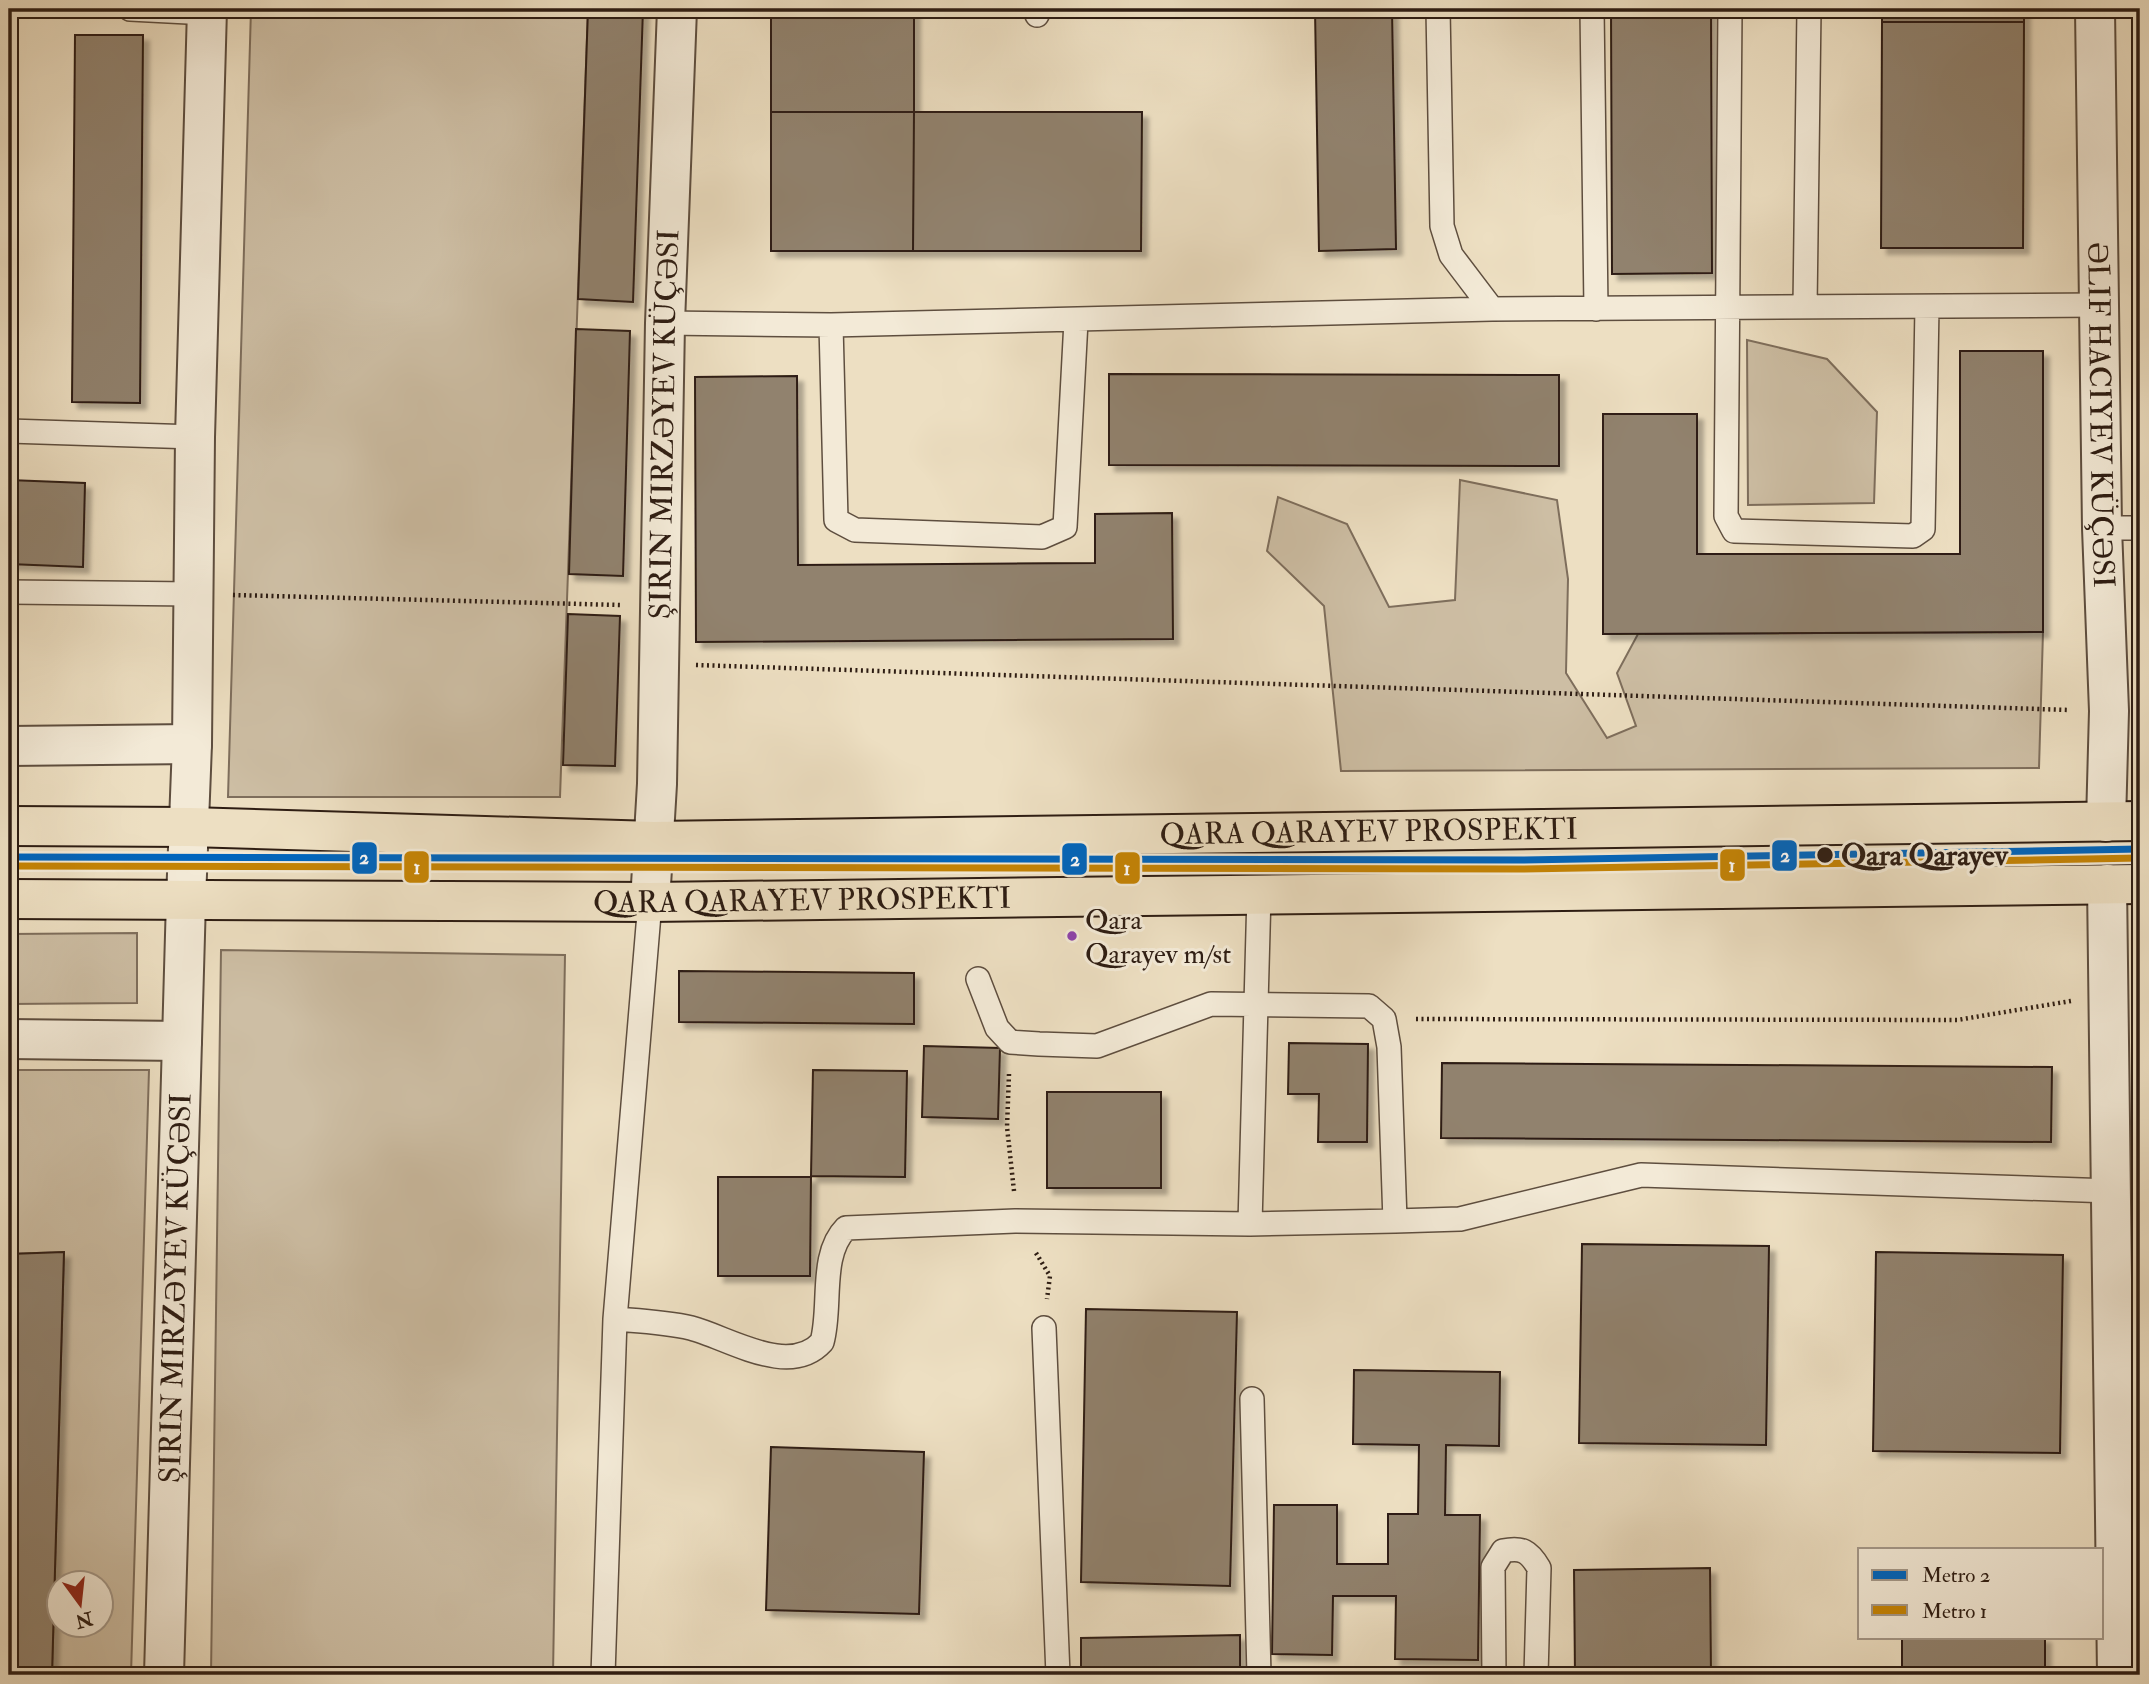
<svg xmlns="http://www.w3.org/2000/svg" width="2149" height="1684" font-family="'IM FELL Double Pica',serif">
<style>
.green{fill:#cdbea4;stroke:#7e6e5c;stroke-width:2;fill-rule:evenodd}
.building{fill:#91826e;stroke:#2e1d13;stroke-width:2;filter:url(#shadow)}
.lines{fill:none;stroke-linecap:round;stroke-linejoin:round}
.service-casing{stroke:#5e4e3f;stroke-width:26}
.minor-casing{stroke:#5e4e3f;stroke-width:42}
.tertiary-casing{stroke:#5e4e3f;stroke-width:42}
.primary-casing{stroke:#2e1d13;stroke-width:42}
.path{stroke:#2e1d13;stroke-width:4.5;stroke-dasharray:2 3.5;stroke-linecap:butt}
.service{stroke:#f3ead7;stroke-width:23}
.minor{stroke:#f3ead7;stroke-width:38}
.tertiary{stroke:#f3ead7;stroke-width:38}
.primary{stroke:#eddfc2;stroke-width:38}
.metro-1-casing{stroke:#f3ead7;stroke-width:12}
.metro-2-casing{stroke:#f3ead7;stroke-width:12}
.metro-1{stroke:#0065bd;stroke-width:7}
.metro-2{stroke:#c58405;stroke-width:7}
.stop-dot{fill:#2e1d13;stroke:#f3ead7;stroke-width:2.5}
.bus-dot{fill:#8e44ad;stroke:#f3ead7;stroke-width:2.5}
.labels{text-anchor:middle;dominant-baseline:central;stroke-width:6;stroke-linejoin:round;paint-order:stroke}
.bus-label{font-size:28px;fill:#2e1d13;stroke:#f3ead7;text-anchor:start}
.street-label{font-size:30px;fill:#2e1d13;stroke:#f3ead7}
.stop-label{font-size:30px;font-weight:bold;fill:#2e1d13;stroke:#f3ead7;text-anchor:start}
.line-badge{stroke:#f3ead7;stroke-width:2.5}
.badge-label{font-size:19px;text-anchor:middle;font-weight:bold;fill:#fff}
</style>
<defs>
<filter id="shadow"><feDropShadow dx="6" dy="6" stdDeviation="2" flood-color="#0004"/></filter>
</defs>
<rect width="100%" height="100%" fill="#eddfc2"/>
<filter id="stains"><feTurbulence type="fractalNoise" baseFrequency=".00286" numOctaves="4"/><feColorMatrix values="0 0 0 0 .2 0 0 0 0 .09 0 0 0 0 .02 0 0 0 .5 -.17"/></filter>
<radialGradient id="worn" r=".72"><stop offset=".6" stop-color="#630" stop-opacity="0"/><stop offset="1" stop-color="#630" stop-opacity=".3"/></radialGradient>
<path class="green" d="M 251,9 L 588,9 L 560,797 L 228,797 Z
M 1747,340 L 1827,359 L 1877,412 L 1874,503 L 1748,505 Z
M 1460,480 L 1557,500 L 1568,579 L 1566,673 L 1607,738 L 1636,726 L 1617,673 L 1638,634 L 2043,632 L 2039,768 L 1341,771 L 1324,606 L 1267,551 L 1278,497 L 1347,524 L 1389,607 L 1455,600 Z
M 137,933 L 137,1003 L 9,1004 L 9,934 Z
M 221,950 L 565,955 L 553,1675 L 211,1675 Z
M 9,1070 L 149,1070 L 131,1675 L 52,1675 L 64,1252 L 9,1254 ZM 60,1582 L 102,1582 L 102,1624 L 60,1624 Z"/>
<path class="building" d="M 588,9 L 643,9 L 633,302 L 578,299 Z
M 771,9 L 914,9 L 914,112 L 771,112 Z
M 1089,9 L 1176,9 L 1176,10 Z
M 1315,9 L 1392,9 L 1396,249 L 1319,251 Z
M 1611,9 L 1711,9 L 1712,273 L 1612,274 Z
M 1882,9 L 2024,9 L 2024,22 L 1882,22 Z
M 1882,22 L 2024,22 L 2023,248 L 1881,248 Z
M 75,35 L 143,35 L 140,403 L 72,402 Z
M 771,112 L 914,112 L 913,251 L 771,251 Z
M 914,112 L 1142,112 L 1141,251 L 913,251 Z
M 576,329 L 630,331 L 623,576 L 569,574 Z
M 1960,351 L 2043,351 L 2043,632 L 1603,634 L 1603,414 L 1697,414 L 1697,554 L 1960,554 Z
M 1109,374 L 1559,375 L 1559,466 L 1109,465 Z
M 797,376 L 798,565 L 1095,563 L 1095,514 L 1172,513 L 1173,639 L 696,642 L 695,377 Z
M 9,480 L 85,483 L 83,567 L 9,564 Z
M 568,614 L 620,616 L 615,766 L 563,765 Z
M 679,971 L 914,973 L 914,1024 L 679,1022 Z
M 1289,1043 L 1368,1044 L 1367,1142 L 1318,1142 L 1319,1094 L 1288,1094 Z
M 924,1046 L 1000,1048 L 998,1119 L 922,1117 Z
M 1442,1063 L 2052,1067 L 2051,1142 L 1441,1138 Z
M 813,1070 L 907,1071 L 905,1177 L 811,1176 Z
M 1047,1092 L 1161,1092 L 1161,1188 L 1047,1188 Z
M 718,1177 L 811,1177 L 810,1276 L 718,1276 Z
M 1582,1244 L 1769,1246 L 1766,1445 L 1579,1443 Z
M 64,1252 L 52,1675 L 9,1675 L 9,1254 Z
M 1876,1252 L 2063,1255 L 2060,1453 L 1873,1451 Z
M 1086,1309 L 1237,1312 L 1230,1586 L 1081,1582 Z
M 1354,1370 L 1500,1372 L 1499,1446 L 1446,1445 L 1445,1515 L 1480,1515 L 1478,1660 L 1395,1659 L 1396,1596 L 1333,1596 L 1332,1655 L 1272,1654 L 1274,1505 L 1337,1505 L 1337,1564 L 1388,1564 L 1388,1514 L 1418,1514 L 1419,1445 L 1353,1444 Z
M 771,1447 L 924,1452 L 919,1614 L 766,1610 Z
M 1710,1568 L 1711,1675 L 1575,1675 L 1574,1570 Z
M 1240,1635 L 1240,1675 L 1081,1675 L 1081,1638 Z
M 1902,1637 L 2045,1637 L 2045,1675 L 1902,1675 Z"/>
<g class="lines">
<defs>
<path id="service" d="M 130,9 L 207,13
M 1438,9 L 1442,226 L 1451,255 L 1492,309
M 1592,9 L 1596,309
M 1730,9 L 1726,516 L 1734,531 L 1913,536 L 1923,529 L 1927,307
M 1037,15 L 1037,9
M 1805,307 L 1809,9
M 665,323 L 831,325 L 1492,309 L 2099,305
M 831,325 L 836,520 L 855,530 L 1042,537 L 1065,527 L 1076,321
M 9,431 L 195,437
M 2102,528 L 2140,528
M 9,592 L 193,594
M 978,979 L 997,1028 L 1010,1042 L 1039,1044 L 1097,1046 L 1211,1004 L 1369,1006 L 1384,1019 L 1389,1047 L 1395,1221 L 1460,1219 L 1641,1175 L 2111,1191
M 1250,1224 L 1395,1221
M 615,1319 C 640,1321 666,1322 691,1328 C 729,1338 789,1378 822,1342 C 832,1307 819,1255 846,1228 L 1015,1221 L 1250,1224 L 1259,894
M 1044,1328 L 1058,1675
M 2113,1333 L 2140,1333
M 1252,1399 L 1259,1675
M 603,1675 L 615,1319 L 650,902
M 1494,1675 L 1493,1567 L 1503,1551 C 1522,1547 1529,1551 1539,1568 L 1536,1675"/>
<g id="minor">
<path id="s1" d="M 2095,9 L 2102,528 L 2109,711 L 2106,822"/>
<path d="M 9,746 L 192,744"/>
<path d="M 2107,884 L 2117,1675"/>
<path d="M 186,900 L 192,744 L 195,437 L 207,9"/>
<path id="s2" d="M 650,902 L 657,784 L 665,323 L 677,9"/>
<path d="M 9,1039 L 182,1041"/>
</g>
<g id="tertiary">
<path id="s3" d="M 164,1675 L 186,900"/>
</g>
<g id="primary">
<path id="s4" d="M 9,826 L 190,827 L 653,841 L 2140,821"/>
<path id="s5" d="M 9,899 L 650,902 L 2140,884"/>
</g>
</defs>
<use href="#service" class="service-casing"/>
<use href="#minor" class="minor-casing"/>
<use href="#tertiary" class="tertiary-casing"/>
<use href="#primary" class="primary-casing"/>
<path class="path" d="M 233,595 L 620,605
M 696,665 L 2069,710
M 1416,1019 L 1957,1020 L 2071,1001
M 1009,1074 L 1007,1127 L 1014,1191
M 1036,1253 L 1050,1276 L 1047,1299"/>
<use href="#service" class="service"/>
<use href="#minor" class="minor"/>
<use href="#tertiary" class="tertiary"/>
<use href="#primary" class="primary"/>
<defs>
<path id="metro-1" d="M 9,857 L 1523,860 L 2140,849"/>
<path id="metro-2" d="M 9,866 L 1523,869 L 2140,858"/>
</defs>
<use href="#metro-1" class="metro-1-casing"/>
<use href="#metro-2" class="metro-2-casing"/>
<use href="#metro-1" class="metro-1"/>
<use href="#metro-2" class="metro-2"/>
</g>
<circle class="stop-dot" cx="1825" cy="855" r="9"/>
<circle class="bus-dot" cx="1072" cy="936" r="6"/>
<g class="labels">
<g class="bus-label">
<text x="1085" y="920">Qara<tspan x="1085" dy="34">Qarayev m/st</tspan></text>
</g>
<g class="street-label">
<text stroke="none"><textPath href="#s1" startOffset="406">ƏLIF HACIYEV KÜÇƏSI</textPath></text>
<text stroke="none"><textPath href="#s2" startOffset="478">ŞIRIN MIRZƏYEV KÜÇƏSI</textPath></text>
<text stroke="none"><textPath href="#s4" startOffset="1360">QARA QARAYEV PROSPEKTI</textPath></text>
<text stroke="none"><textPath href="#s5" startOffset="793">QARA QARAYEV PROSPEKTI</textPath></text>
<text stroke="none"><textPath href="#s3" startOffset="387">ŞIRIN MIRZƏYEV KÜÇƏSI</textPath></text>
</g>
<g class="stop-label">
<text x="1841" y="855">Qara Qarayev</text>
</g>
</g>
<g class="line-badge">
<rect x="1771" y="839" width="27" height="33" rx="7" fill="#0065bd"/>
<rect x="351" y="841" width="27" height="34" rx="7" fill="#0065bd"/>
<rect x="1061" y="842" width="27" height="34" rx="7" fill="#0065bd"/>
<rect x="1719" y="848" width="27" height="34" rx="7" fill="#c58405"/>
<rect x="403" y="850" width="27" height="34" rx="7" fill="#c58405"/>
<rect x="1114" y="851" width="27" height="34" rx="7" fill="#c58405"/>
</g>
<g class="badge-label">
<text x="1785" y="862">2</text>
<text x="364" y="864">2</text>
<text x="1075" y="866">2</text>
<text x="1732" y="872">1</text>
<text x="417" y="874">1</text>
<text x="1127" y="875">1</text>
</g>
<rect width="2149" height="1684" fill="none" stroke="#eddfc2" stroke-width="35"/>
<rect x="10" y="10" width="2128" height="1663" fill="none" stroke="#2e1d13" stroke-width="3.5"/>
<rect x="18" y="18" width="2114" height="1649" fill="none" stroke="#2e1d13" stroke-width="2"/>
<rect x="1858" y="1548" width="245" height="91" fill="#f3ead7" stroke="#a49889" stroke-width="2"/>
<rect x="1872" y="1570" width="35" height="10" fill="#0065bd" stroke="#a49889" stroke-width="2"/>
<text x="1922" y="1582" font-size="21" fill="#2e1d13">Metro 2</text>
<rect x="1872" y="1605" width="35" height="10" fill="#c58405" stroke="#a49889" stroke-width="2"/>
<text x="1922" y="1618" font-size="21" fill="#2e1d13">Metro 1</text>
<g transform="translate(80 1604) rotate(165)"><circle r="33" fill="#f3ead7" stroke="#a49889" stroke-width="2"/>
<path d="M0-5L12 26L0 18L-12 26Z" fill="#8f2418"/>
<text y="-10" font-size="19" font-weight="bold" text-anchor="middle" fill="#2e1d13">N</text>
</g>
<rect width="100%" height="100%" filter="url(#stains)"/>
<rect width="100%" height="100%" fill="url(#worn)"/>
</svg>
